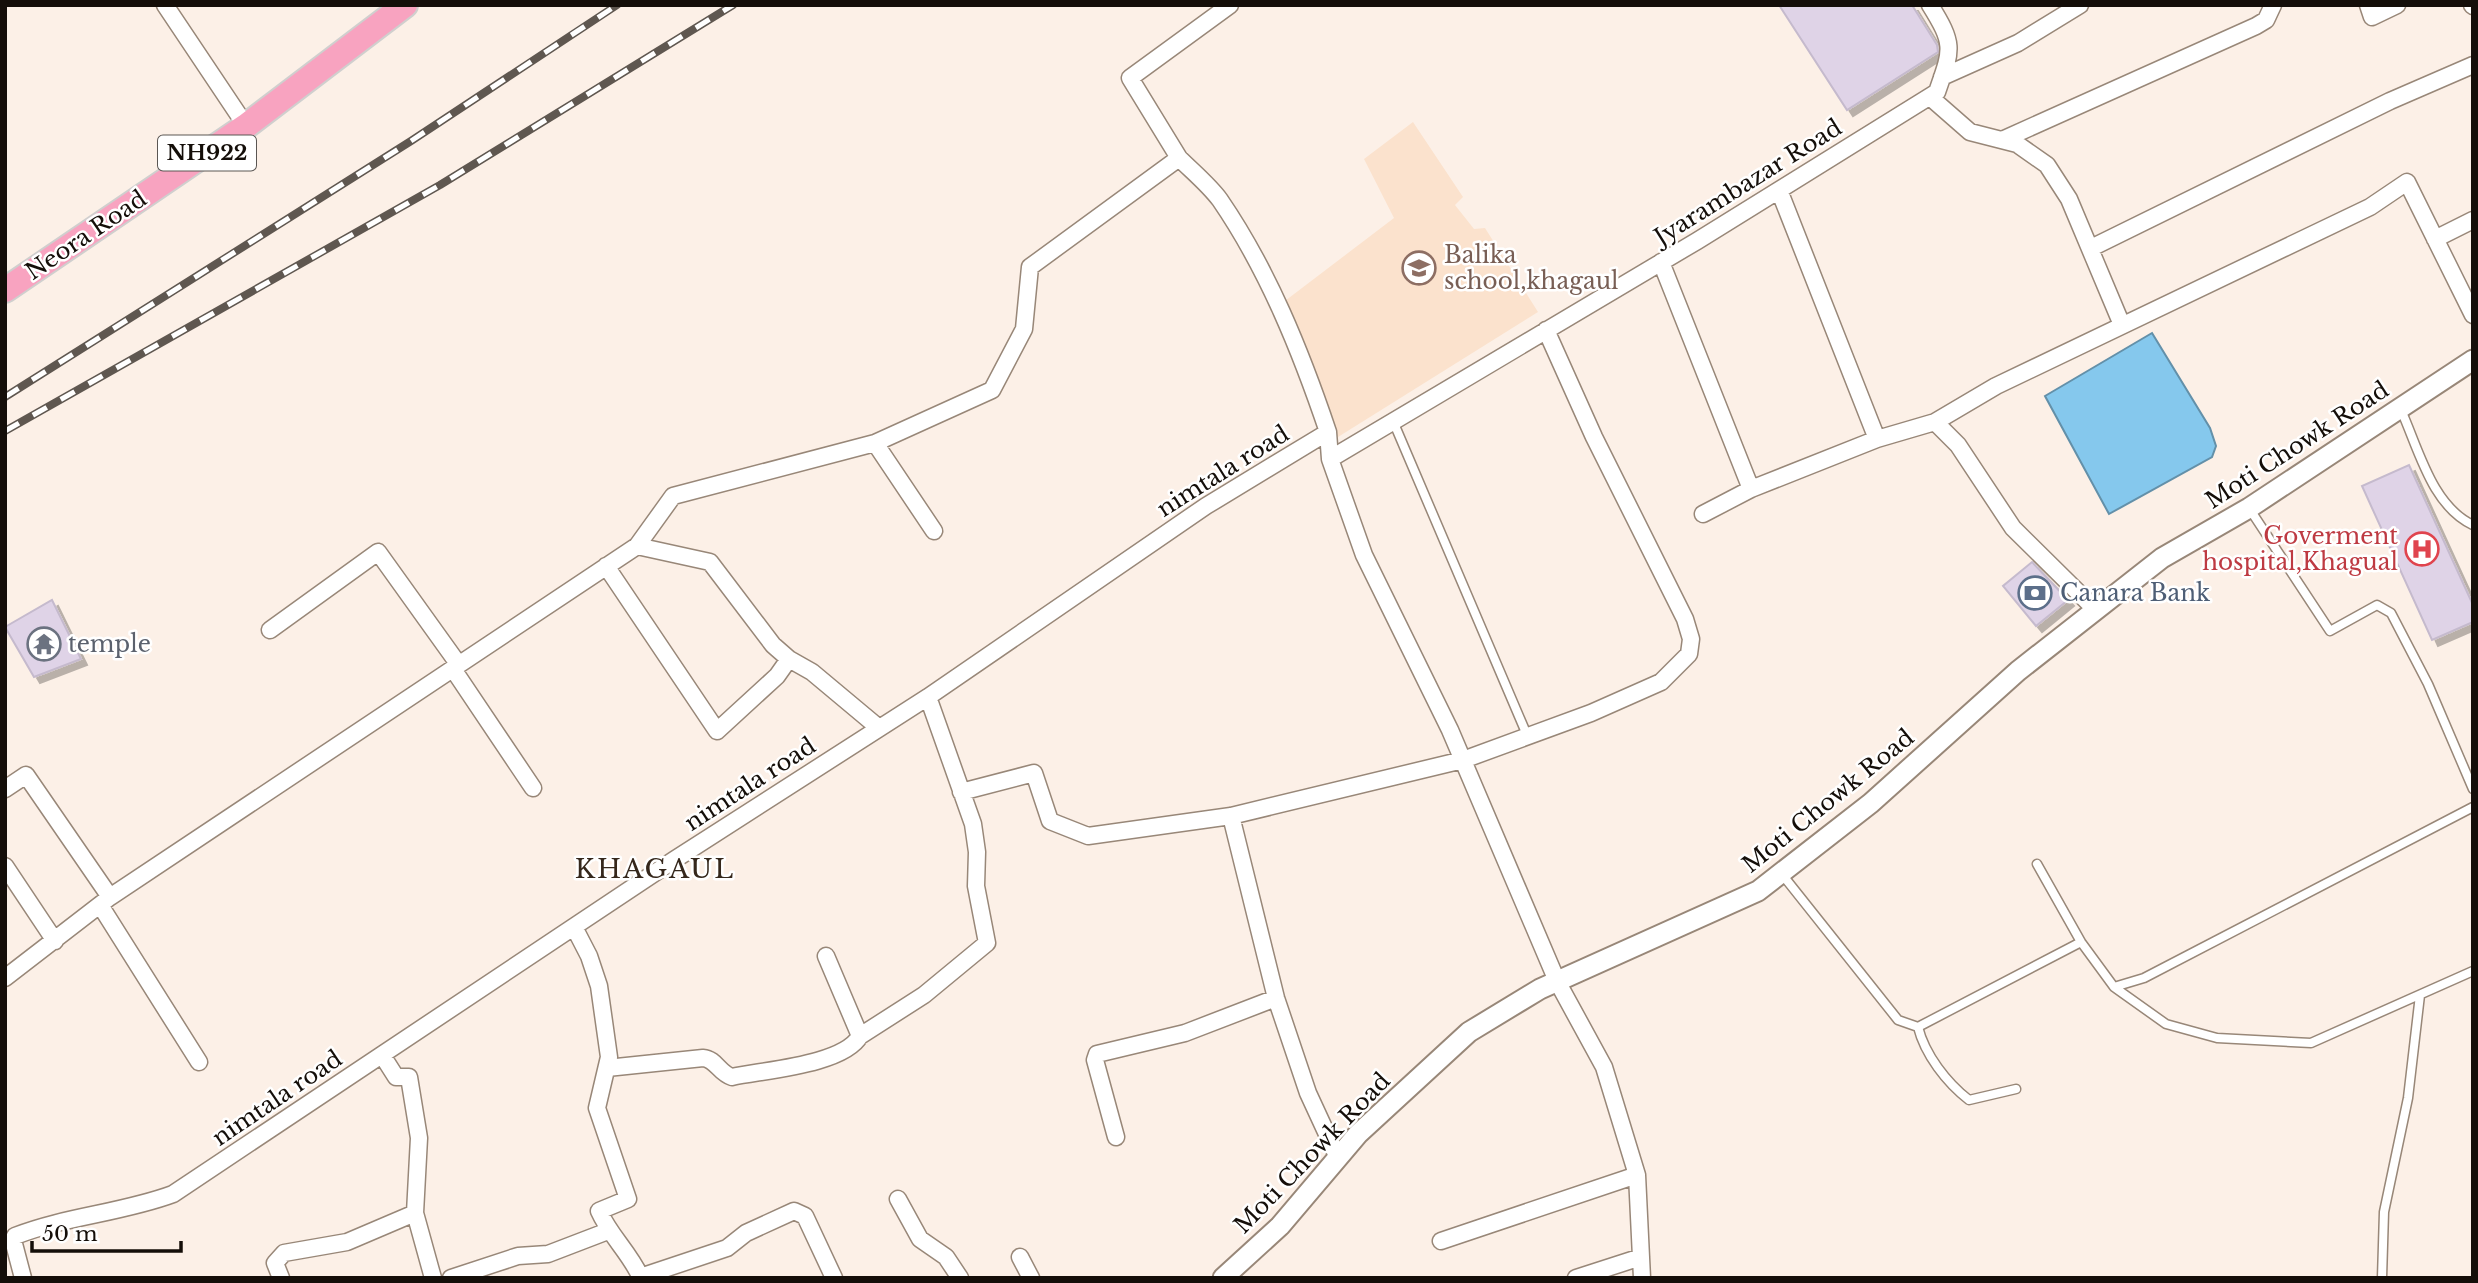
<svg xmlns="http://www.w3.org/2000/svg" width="2478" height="1283" font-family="'Libre Baskerville',serif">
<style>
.built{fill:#fbe2cd}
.water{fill:#85c8ed;stroke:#6390a9;stroke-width:2}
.building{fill:#dfd3e7;stroke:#c5bacd;stroke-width:2;filter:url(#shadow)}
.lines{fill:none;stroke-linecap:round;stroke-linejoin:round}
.service-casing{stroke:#988778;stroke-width:11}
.minor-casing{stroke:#988778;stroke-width:19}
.tertiary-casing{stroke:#988778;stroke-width:23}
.primary-casing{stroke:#d0cfce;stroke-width:28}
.service{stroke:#fff;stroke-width:8}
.minor{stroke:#fff;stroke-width:16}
.tertiary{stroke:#fff;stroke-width:19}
.primary{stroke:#f8a3c0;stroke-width:24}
.rail-casing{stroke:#5f5750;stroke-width:8}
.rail{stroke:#fff;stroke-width:5;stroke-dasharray:16;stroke-linecap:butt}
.labels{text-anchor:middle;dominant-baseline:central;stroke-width:5;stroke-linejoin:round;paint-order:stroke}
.shield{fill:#fff;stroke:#5a5653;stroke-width:2}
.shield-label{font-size:21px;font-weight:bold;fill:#140e09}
.street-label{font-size:23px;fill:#140e09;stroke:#fff}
.education-label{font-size:23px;fill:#785e54;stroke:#fff;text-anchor:start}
.health-label{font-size:23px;fill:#be3a42;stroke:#fff;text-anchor:end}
.service-label{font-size:23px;fill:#4e5e75;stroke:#fff;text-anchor:start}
.worship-label{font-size:23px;fill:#5b616d;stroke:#fff;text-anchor:start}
.quarter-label{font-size:26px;letter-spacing:2px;fill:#35271b;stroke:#fff}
</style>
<defs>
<filter id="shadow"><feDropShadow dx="6" dy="6" stdDeviation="0" flood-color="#0004"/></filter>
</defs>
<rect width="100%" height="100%" fill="#fcf0e7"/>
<path class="built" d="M 1413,122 L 1463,197 L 1455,205 L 1474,229 L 1485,228 L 1538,312 L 1338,437 L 1277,307 L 1394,218 L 1364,159 Z"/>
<path class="water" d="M 2152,333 L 2210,428 L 2216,446 L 2212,457 L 2109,514 L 2045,396 Z"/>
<path class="building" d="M 1779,5 L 1912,5 L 1937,45 L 1938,52 L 1847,110 Z
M 2409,465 L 2473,605 L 2473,622 L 2432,640 L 2362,486 Z
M 2032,562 L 2068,600 L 2036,626 L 2003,586 Z
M 52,600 L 81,659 L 34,677 L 5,627 Z"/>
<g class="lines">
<defs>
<path id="service" d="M 2401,410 C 2419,450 2432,506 2473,525
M 1393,421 L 1527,735
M 2249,508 L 2330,631 L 2377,605 L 2391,613 L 2428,684 L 2473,789
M 2037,864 L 2081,942 L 2114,987 L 2144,978 L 2473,807
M 1781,873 L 1898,1020 L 1918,1027 L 2081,942
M 2114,987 L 2166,1024 L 2217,1038 L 2311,1043 L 2473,971
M 1918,1027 C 1925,1055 1947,1083 1969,1100 L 2016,1089
M 2382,1278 L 2384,1212 L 2408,1098 L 2420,995"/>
<path id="minor" d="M 165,5 L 246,126
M 2368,5 L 2372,17 L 2397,5
M 2472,5 L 2473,6
M 1942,77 L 2018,43 L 2080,5
M 1930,97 L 1970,132 L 2017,144 L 2047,165 L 2069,199 L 2122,325
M 2002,140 L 2256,26 L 2266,20 L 2273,5
M 1179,158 C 1192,171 1209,185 1220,200 C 1268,270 1301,352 1328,432
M 1779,190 L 1877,439 L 1935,422 L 1958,445 L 2013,528 L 2096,610
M 2435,239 L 2473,220
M 2091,248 L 2390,101 L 2473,65
M 1661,262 L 1751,489 L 1703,514
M 1935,422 L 1996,386 L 2370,207 L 2407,182 L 2473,315
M 875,443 L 992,390 L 1024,329 L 1030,267 L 1179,158 L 1130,78 L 1230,5
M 1330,459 L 1697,241 L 1937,92 C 1952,49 1955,45 1930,5
M 1751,489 L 1877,439
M 637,546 L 710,562 L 773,645 L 789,659 L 812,672 L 879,728
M 606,566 L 717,731 L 777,676 L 789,659
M 270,630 L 378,552 L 459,665
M 453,669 L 533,788
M 5,789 L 26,775 L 110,897
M 961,792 L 1034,773 L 1050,821 L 1088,836 L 1231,816 L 1463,760 L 1591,713 L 1661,682 L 1689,654 L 1691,639 L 1685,619 L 1594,437 L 1546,330
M 1231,816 L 1276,998 L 1308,1093 L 1338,1158
M 5,866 L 55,941
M 100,905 L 199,1062
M 574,927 L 589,956 L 599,986 L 609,1057 L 597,1108 L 628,1199 L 599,1211 C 610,1236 630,1253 641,1278
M 5,978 L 110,897 L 637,546 L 673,496 L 875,443 L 934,531
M 860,1036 L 924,995 L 987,943 L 976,886 L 977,852 L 973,824 L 928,697
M 382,1055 L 396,1077 L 409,1077 L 419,1138 L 415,1213 L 433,1278
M 607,1068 L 703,1058 C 716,1059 719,1073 732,1077 C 764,1070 843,1065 860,1036 L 826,956
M 1116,1137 L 1095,1060 L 1097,1054 L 1185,1033 L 1276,998
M 898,1199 L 920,1239 L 946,1257 L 960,1278
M 1441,1241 L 1637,1175
M 1020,1257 L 1031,1278
M 640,1277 L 727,1248 L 746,1233 L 794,1211 L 805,1216 L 834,1278
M 23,1278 L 13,1240 L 15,1236 C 66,1216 122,1213 173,1194 L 674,860 L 928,697 L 1206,506 L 1328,432 L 1330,459 L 1364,555 L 1450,730 L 1557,981 L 1604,1067 L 1637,1175 L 1642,1278
M 281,1278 L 275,1263 L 284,1253 L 347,1242 L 415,1213
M 451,1278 L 518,1256 L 548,1254 L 608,1231
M 1576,1278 L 1641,1257"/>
<path id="tertiary" d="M 1223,1278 L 1280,1226 L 1358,1134 L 1469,1032 L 1540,989 L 1758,891 L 1871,803 L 2018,671 L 2162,558 L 2249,508 L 2473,360"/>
<path id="primary" d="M 5,290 L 246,126 L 405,5"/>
</defs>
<use href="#service" class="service-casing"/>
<use href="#minor" class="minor-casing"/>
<use href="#tertiary" class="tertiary-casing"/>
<use href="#primary" class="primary-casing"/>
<use href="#service" class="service"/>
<use href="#minor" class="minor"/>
<use href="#tertiary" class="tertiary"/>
<use href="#primary" class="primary"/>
<defs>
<path id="rail" d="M 5,397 L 411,141 L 617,5
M 5,431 L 440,185 L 733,5"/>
</defs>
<use href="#rail" class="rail-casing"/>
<use href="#rail" class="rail"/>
</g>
<defs>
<symbol id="school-ring" viewBox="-11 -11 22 22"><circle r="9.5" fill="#fff" stroke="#8d6e63" stroke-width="1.5"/><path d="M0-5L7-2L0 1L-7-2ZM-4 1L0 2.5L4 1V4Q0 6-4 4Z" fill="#8d6e63"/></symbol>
<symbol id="hospital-ring" viewBox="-11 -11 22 22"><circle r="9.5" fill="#fff" stroke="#e0444e" stroke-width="1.5"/><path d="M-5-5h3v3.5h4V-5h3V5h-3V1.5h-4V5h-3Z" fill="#e0444e"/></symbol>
<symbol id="bank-ring" viewBox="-11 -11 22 22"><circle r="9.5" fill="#fff" stroke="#5c6f8a" stroke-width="1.5"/><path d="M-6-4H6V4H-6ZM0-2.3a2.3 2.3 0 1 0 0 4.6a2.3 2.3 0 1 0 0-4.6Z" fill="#5c6f8a"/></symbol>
<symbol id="temple-ring" viewBox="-11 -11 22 22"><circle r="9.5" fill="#fff" stroke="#6b7280" stroke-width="1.5"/><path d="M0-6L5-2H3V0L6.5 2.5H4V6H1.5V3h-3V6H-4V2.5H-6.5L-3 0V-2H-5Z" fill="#6b7280"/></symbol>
</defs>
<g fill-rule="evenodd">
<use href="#school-ring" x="1400" y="249" width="38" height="38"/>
<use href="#hospital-ring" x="2403" y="530" width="38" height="38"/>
<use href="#bank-ring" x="2016" y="574" width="38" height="38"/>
<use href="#temple-ring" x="25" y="625" width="38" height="38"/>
</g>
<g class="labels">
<rect class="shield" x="158" y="135.5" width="98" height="35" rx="5"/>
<g class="shield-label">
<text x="207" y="153">NH922</text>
</g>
<g class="street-label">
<text transform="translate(1748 182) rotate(-32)">Jyarambazar Road</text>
<text transform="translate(86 235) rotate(-34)">Neora Road</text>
<text transform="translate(2297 445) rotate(-33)">Moti Chowk Road</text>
<text transform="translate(1223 471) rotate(-32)">nimtala road</text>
<text transform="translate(750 784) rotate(-33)">nimtala road</text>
<text transform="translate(1828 801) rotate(-39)">Moti Chowk Road</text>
<text transform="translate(277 1098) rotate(-34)">nimtala road</text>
<text transform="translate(1312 1153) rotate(-46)">Moti Chowk Road</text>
</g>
<g class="education-label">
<text x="1444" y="255">Balika<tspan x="1444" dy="26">school,khagaul</tspan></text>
</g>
<g class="health-label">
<text x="2398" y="536">Goverment<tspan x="2398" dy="26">hospital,Khagual</tspan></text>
</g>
<g class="service-label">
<text x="2060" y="593">Canara Bank</text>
</g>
<g class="worship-label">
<text x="68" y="644">temple</text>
</g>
<g class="quarter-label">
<text x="655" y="869">KHAGAUL</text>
</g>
</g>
<rect width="2478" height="1283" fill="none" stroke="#140e09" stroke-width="14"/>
<path d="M32 1241v10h149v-10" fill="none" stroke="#140e09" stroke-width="3.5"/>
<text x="42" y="1241" font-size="21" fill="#140e09" stroke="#ffffff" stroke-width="5" paint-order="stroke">50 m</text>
</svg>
